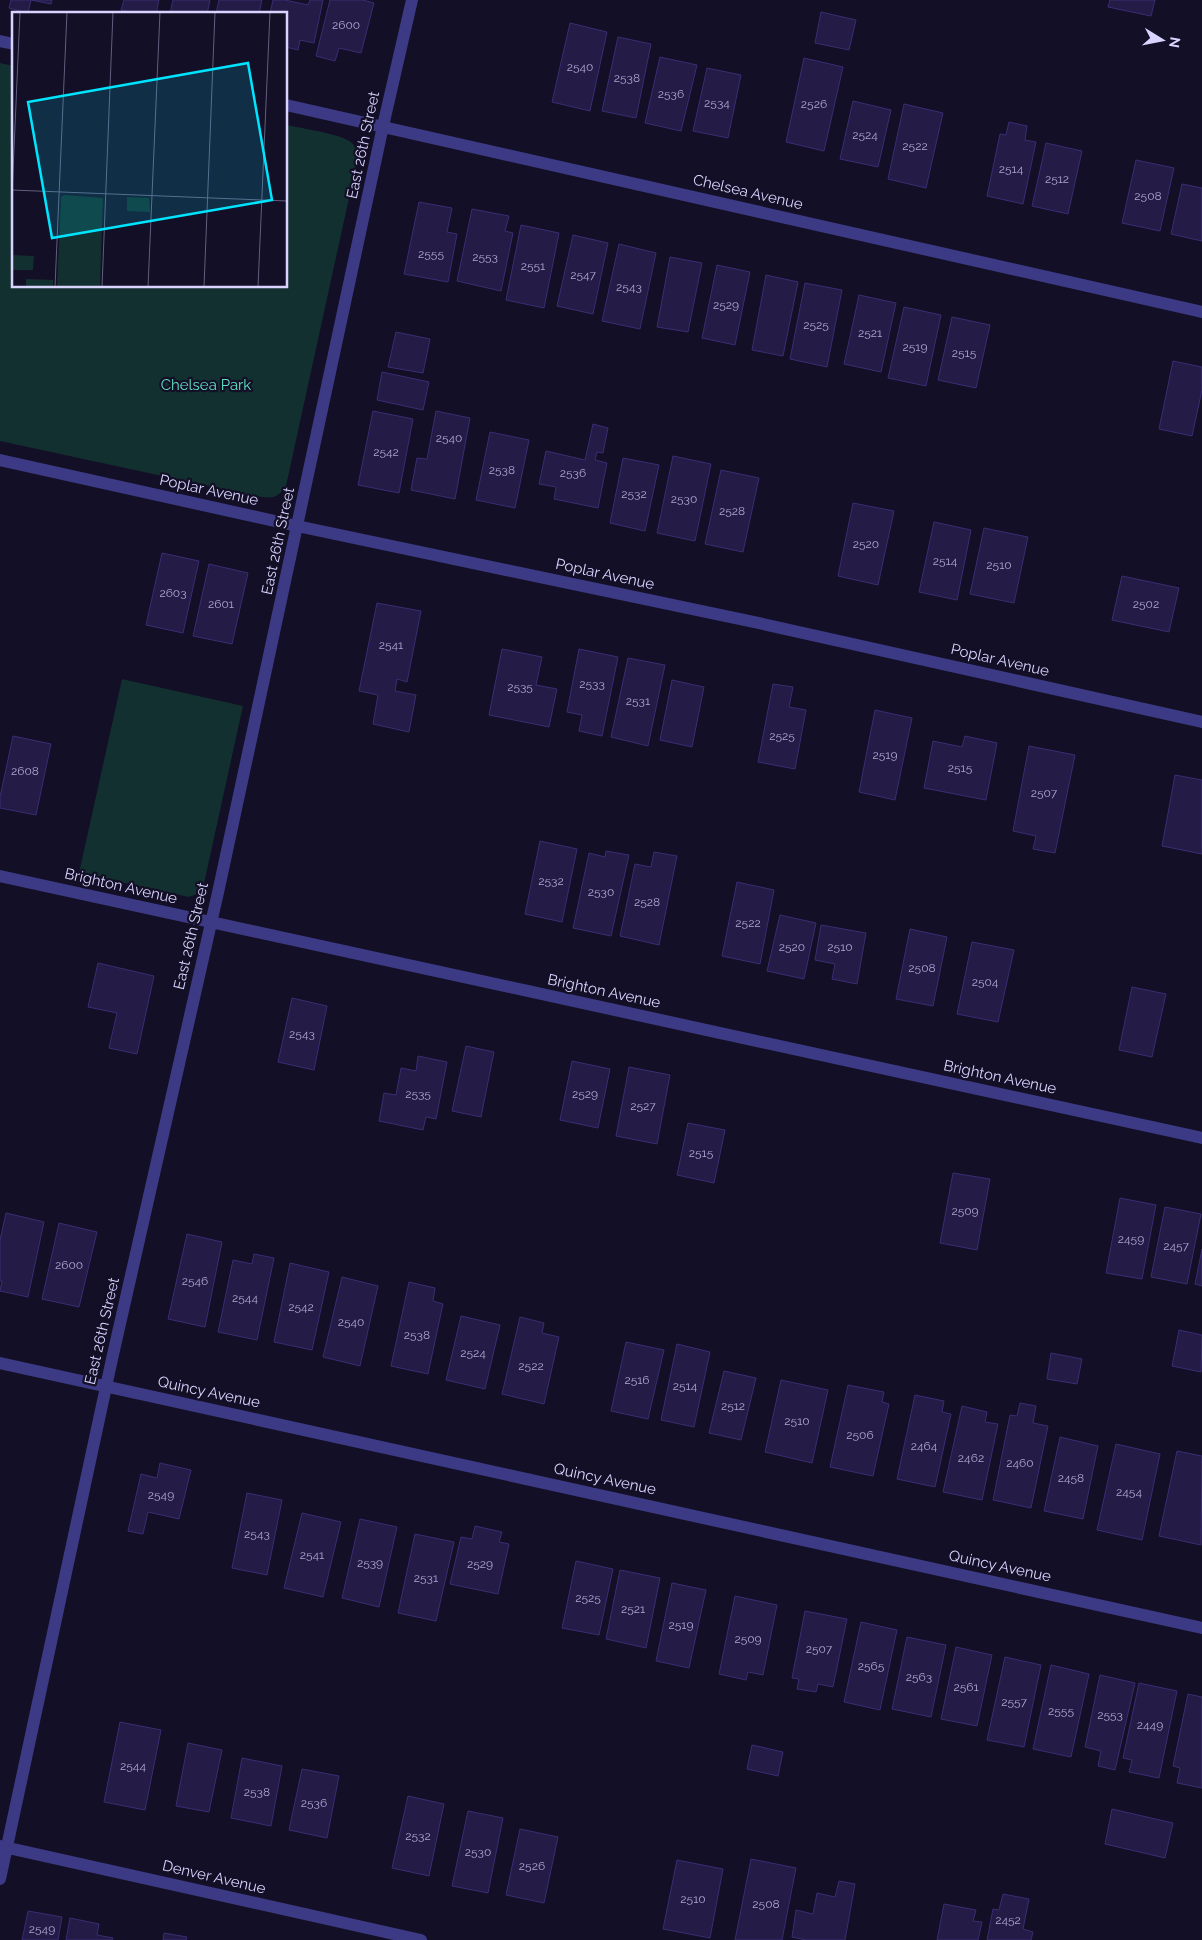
<svg xmlns="http://www.w3.org/2000/svg" width="1202" height="1940" font-family="Raleway,sans-serif">
<style>
.green{fill:#12302f}
.building{fill:#241b47;stroke:#3b2d73}
.lines{fill:none;stroke-linecap:round;stroke-linejoin:round}
.minor{stroke:#3d3a85;stroke-width:12}
.labels{text-anchor:middle;dominant-baseline:central;stroke-width:4.5;stroke-linejoin:round;paint-order:stroke}
.number-label{font-size:12px;fill:#aca6d1}
.street-label{font-size:15px;fill:#d9d4ff;stroke:#130f26}
.park-label{font-size:15px;fill:#5fe0c0;stroke:#130f26}
.inset-road{fill:none;stroke:#625e7d;stroke-width:1}
.view{fill:#00e5ff;fill-opacity:0.15;stroke:#00e5ff;stroke-width:2.5}
.inset-edge{fill:none;stroke:#d9d4ff;stroke-width:2.5}
</style>
<rect width="100%" height="100%" fill="#130f26"/>
<path class="green" d="M 0,63 L 14,66 L 14,286 L 286,286 L 286,125 C 300,128 343,134 352,143 C 358,149 356,158 356,166 L 286,486 C 277,500 270,498 255,496 L 0,441 Z
M 122,679 L 243,706 L 203,888 L 197,894 L 189,897 L 79,873 Z"/>
<path class="building" d="M 11,0 L 52,0 L 51,4 L 31,0 L 28,13 L 9,8 Z
M 124,0 L 159,0 L 156,14 L 140,14 L 121,10 Z
M 173,0 L 210,0 L 207,14 L 170,14 Z
M 219,0 L 262,0 L 259,14 L 216,14 Z
M 273,0 L 285,0 L 308,5 L 310,0 L 323,0 L 314,43 L 300,40 L 298,50 L 286,47 L 286,14 L 270,14 Z
M 330,0 L 363,0 L 374,3 L 361,53 L 339,48 L 335,61 L 316,56 Z
M 1110,0 L 1155,0 L 1151,16 L 1108,7 Z
M 821,12 L 856,20 L 849,50 L 815,43 Z
M 570,23 L 607,32 L 590,111 L 552,102 Z
M 618,37 L 651,44 L 636,118 L 602,111 Z
M 660,57 L 697,65 L 681,131 L 645,123 Z
M 804,58 L 843,67 L 824,151 L 786,142 Z
M 707,68 L 741,75 L 728,138 L 693,131 Z
M 853,101 L 891,110 L 878,167 L 840,159 Z
M 904,104 L 943,113 L 926,188 L 888,179 Z
M 1009,122 L 1027,126 L 1025,140 L 1036,142 L 1023,204 L 987,196 L 1000,134 L 1006,135 Z
M 1046,143 L 1082,151 L 1068,214 L 1032,206 Z
M 1136,160 L 1174,168 L 1160,231 L 1122,223 Z
M 1182,184 L 1202,188 L 1202,241 L 1171,234 Z
M 419,202 L 452,208 L 447,232 L 457,234 L 448,282 L 404,274 Z
M 472,209 L 509,216 L 505,231 L 513,233 L 501,291 L 457,281 Z
M 521,225 L 559,233 L 544,308 L 506,300 Z
M 573,235 L 608,243 L 593,314 L 557,306 Z
M 619,244 L 656,253 L 640,329 L 602,321 Z
M 670,257 L 702,263 L 688,332 L 657,327 Z
M 717,265 L 750,272 L 735,345 L 702,338 Z
M 766,275 L 798,282 L 783,356 L 752,350 Z
M 805,283 L 842,290 L 827,367 L 790,359 Z
M 859,295 L 896,303 L 881,372 L 844,364 Z
M 904,307 L 941,315 L 926,386 L 888,378 Z
M 952,317 L 990,325 L 976,388 L 938,380 Z
M 396,332 L 430,339 L 423,373 L 388,367 Z
M 1173,361 L 1202,367 L 1202,390 L 1192,436 L 1159,429 Z
M 382,372 L 429,382 L 423,410 L 377,400 Z
M 373,411 L 413,419 L 399,493 L 358,485 Z
M 436,411 L 470,418 L 455,499 L 411,490 L 417,458 L 427,459 Z
M 593,424 L 608,428 L 603,453 L 597,452 L 595,460 L 607,463 L 598,508 L 554,499 L 556,487 L 539,484 L 546,451 L 585,460 Z
M 490,432 L 529,440 L 515,508 L 476,500 Z
M 673,456 L 711,464 L 695,541 L 657,533 Z
M 623,458 L 659,465 L 645,531 L 610,523 Z
M 721,470 L 759,478 L 743,552 L 705,544 Z
M 853,503 L 894,511 L 878,585 L 838,576 Z
M 934,522 L 971,530 L 957,600 L 919,592 Z
M 984,528 L 1028,537 L 1014,603 L 970,594 Z
M 162,553 L 199,561 L 183,633 L 146,625 Z
M 209,564 L 248,573 L 232,644 L 193,636 Z
M 1122,576 L 1179,588 L 1169,632 L 1112,620 Z
M 377,603 L 421,611 L 407,682 L 397,679 L 395,691 L 416,695 L 409,732 L 373,724 L 378,695 L 359,691 Z
M 502,649 L 542,657 L 536,685 L 557,689 L 549,727 L 489,715 Z
M 579,649 L 618,657 L 602,736 L 579,731 L 582,715 L 567,712 Z
M 628,658 L 665,665 L 648,746 L 611,737 Z
M 672,680 L 704,687 L 692,747 L 660,740 Z
M 773,684 L 793,687 L 789,707 L 806,710 L 795,769 L 758,762 Z
M 875,710 L 912,718 L 895,800 L 859,792 Z
M 13,736 L 51,744 L 36,815 L 0,808 L 0,797 Z
M 965,736 L 997,743 L 986,800 L 924,788 L 933,741 L 962,747 Z
M 1029,746 L 1075,755 L 1055,853 L 1033,849 L 1036,836 L 1013,831 Z
M 1175,775 L 1202,780 L 1202,854 L 1162,846 Z
M 540,841 L 577,849 L 562,922 L 525,914 Z
M 606,851 L 629,855 L 611,936 L 573,928 L 589,853 L 605,857 Z
M 654,852 L 677,856 L 659,945 L 620,936 L 635,864 L 651,867 Z
M 737,882 L 774,890 L 760,964 L 722,956 Z
M 780,915 L 816,923 L 804,979 L 767,971 Z
M 821,925 L 866,933 L 857,984 L 832,979 L 835,964 L 815,960 Z
M 910,929 L 947,937 L 933,1006 L 896,999 Z
M 972,942 L 1014,950 L 998,1022 L 957,1014 Z
M 98,963 L 154,976 L 137,1054 L 109,1048 L 117,1013 L 88,1007 Z
M 1132,987 L 1166,994 L 1152,1057 L 1119,1050 Z
M 292,998 L 327,1006 L 314,1070 L 278,1062 Z
M 466,1046 L 494,1052 L 481,1117 L 452,1111 Z
M 418,1056 L 447,1062 L 436,1119 L 426,1117 L 423,1130 L 379,1121 L 384,1093 L 396,1095 L 401,1068 L 416,1071 Z
M 572,1061 L 610,1069 L 598,1128 L 560,1120 Z
M 629,1067 L 670,1075 L 657,1144 L 616,1136 Z
M 688,1123 L 725,1130 L 714,1183 L 677,1175 Z
M 953,1173 L 990,1179 L 977,1250 L 940,1243 Z
M 1120,1198 L 1156,1205 L 1142,1279 L 1106,1273 Z
M 1165,1207 L 1201,1214 L 1187,1284 L 1151,1277 Z
M 6,1213 L 44,1222 L 28,1297 L 0,1291 L 2,1281 L 0,1281 L 0,1240 Z
M 59,1223 L 97,1232 L 79,1307 L 42,1299 Z
M 187,1234 L 222,1242 L 205,1327 L 168,1319 Z
M 1202,1249 L 1202,1286 L 1195,1284 Z
M 254,1254 L 274,1258 L 257,1340 L 218,1332 L 233,1260 L 252,1264 Z
M 290,1263 L 329,1272 L 312,1350 L 274,1342 Z
M 342,1277 L 378,1286 L 360,1366 L 323,1357 Z
M 409,1282 L 435,1288 L 433,1301 L 443,1304 L 428,1374 L 391,1366 Z
M 461,1316 L 500,1325 L 485,1389 L 446,1380 Z
M 520,1317 L 544,1323 L 542,1333 L 559,1337 L 544,1404 L 502,1394 Z
M 1179,1330 L 1202,1335 L 1201,1372 L 1172,1366 Z
M 626,1342 L 664,1350 L 648,1419 L 611,1411 Z
M 677,1344 L 710,1352 L 694,1427 L 661,1420 Z
M 1051,1353 L 1082,1359 L 1077,1384 L 1047,1379 Z
M 724,1371 L 756,1378 L 741,1440 L 709,1433 Z
M 781,1380 L 828,1390 L 812,1463 L 765,1452 Z
M 848,1385 L 884,1392 L 882,1402 L 889,1404 L 873,1476 L 830,1467 Z
M 915,1395 L 944,1401 L 942,1412 L 951,1414 L 935,1487 L 897,1479 Z
M 1020,1403 L 1036,1406 L 1033,1423 L 1048,1426 L 1031,1508 L 993,1500 L 1010,1415 L 1017,1416 Z
M 962,1406 L 987,1412 L 985,1422 L 998,1424 L 982,1500 L 943,1492 Z
M 1060,1437 L 1098,1446 L 1083,1519 L 1044,1511 Z
M 1116,1444 L 1160,1454 L 1142,1540 L 1097,1530 Z
M 1177,1451 L 1202,1456 L 1201,1545 L 1159,1536 Z
M 160,1463 L 191,1470 L 179,1519 L 148,1512 L 143,1534 L 128,1531 L 141,1474 L 157,1478 Z
M 247,1493 L 282,1500 L 267,1575 L 232,1568 Z
M 302,1513 L 341,1522 L 323,1597 L 284,1588 Z
M 360,1519 L 397,1527 L 379,1607 L 342,1598 Z
M 475,1526 L 502,1532 L 499,1542 L 509,1544 L 498,1594 L 450,1584 L 461,1537 L 472,1539 Z
M 415,1534 L 454,1542 L 436,1621 L 398,1613 Z
M 576,1561 L 613,1569 L 599,1635 L 562,1628 Z
M 620,1570 L 660,1578 L 646,1648 L 606,1639 Z
M 672,1583 L 706,1590 L 689,1668 L 656,1661 Z
M 735,1596 L 777,1605 L 763,1675 L 748,1672 L 746,1680 L 719,1674 Z
M 805,1611 L 847,1619 L 833,1687 L 818,1684 L 816,1692 L 797,1689 L 799,1679 L 792,1678 Z
M 861,1622 L 897,1630 L 880,1710 L 844,1702 Z
M 907,1637 L 946,1645 L 931,1717 L 892,1709 Z
M 956,1647 L 992,1655 L 977,1726 L 941,1719 Z
M 1005,1657 L 1041,1665 L 1024,1747 L 987,1740 Z
M 1051,1665 L 1089,1674 L 1071,1757 L 1033,1749 Z
M 1100,1675 L 1135,1683 L 1115,1770 L 1098,1766 L 1101,1751 L 1085,1747 Z
M 1139,1683 L 1177,1691 L 1159,1778 L 1129,1772 L 1132,1760 L 1123,1758 Z
M 1188,1694 L 1202,1697 L 1202,1788 L 1177,1783 L 1180,1768 L 1173,1766 Z
M 120,1722 L 161,1730 L 145,1810 L 104,1802 Z
M 188,1743 L 222,1750 L 209,1812 L 176,1806 Z
M 752,1745 L 783,1752 L 778,1776 L 747,1769 Z
M 242,1758 L 282,1766 L 271,1826 L 231,1818 Z
M 302,1769 L 339,1776 L 327,1838 L 289,1830 Z
M 408,1796 L 444,1804 L 429,1876 L 392,1868 Z
M 1112,1809 L 1173,1823 L 1165,1858 L 1105,1844 Z
M 468,1811 L 503,1818 L 488,1893 L 452,1886 Z
M 520,1829 L 558,1837 L 544,1903 L 506,1895 Z
M 751,1859 L 796,1868 L 782,1940 L 735,1940 Z
M 677,1860 L 723,1869 L 710,1938 L 663,1929 Z
M 839,1881 L 855,1884 L 845,1940 L 806,1940 L 792,1937 L 796,1910 L 813,1914 L 817,1893 L 835,1897 Z
M 1003,1894 L 1029,1899 L 1023,1929 L 1033,1932 L 1031,1940 L 987,1940 L 993,1909 L 999,1910 Z
M 944,1904 L 976,1910 L 973,1921 L 982,1922 L 978,1940 L 937,1940 Z
M 28,1911 L 62,1917 L 58,1940 L 22,1940 Z
M 70,1918 L 99,1924 L 97,1935 L 113,1938 L 112,1940 L 66,1940 Z
M 164,1933 L 187,1937 L 186,1940 L 163,1940 Z"/>
<g class="lines">
<path class="minor" d="M 0,41 L 14,44
M 286,105 L 1202,312
M 0,460 L 297,526 L 763,624 L 1202,722
M 0,876 L 1202,1138
M 0,1363 L 1202,1628
M 0,1846 L 421,1940
M 0,1879 L 112,1359 L 219,888 L 383,126 L 412,0"/>
</g>
<g class="labels">
<g class="number-label">
<text x="346" y="25">2600</text>
<text x="580" y="67">2540</text>
<text x="627" y="78">2538</text>
<text x="671" y="94">2536</text>
<text x="717" y="103">2534</text>
<text x="814" y="104">2526</text>
<text x="865" y="135">2524</text>
<text x="915" y="146">2522</text>
<text x="1011" y="169">2514</text>
<text x="1057" y="179">2512</text>
<text x="1148" y="196">2508</text>
<text x="431" y="254">2555</text>
<text x="485" y="257">2553</text>
<text x="533" y="266">2551</text>
<text x="583" y="275">2547</text>
<text x="629" y="287">2543</text>
<text x="726" y="305">2529</text>
<text x="816" y="325">2525</text>
<text x="870" y="333">2521</text>
<text x="915" y="347">2519</text>
<text x="964" y="353">2515</text>
<text x="449" y="438">2540</text>
<text x="386" y="452">2542</text>
<text x="502" y="470">2538</text>
<text x="573" y="473">2536</text>
<text x="634" y="494">2532</text>
<text x="684" y="499">2530</text>
<text x="732" y="511">2528</text>
<text x="866" y="544">2520</text>
<text x="945" y="561">2514</text>
<text x="999" y="565">2510</text>
<text x="173" y="593">2603</text>
<text x="221" y="604">2601</text>
<text x="1146" y="604">2502</text>
<text x="391" y="645">2541</text>
<text x="592" y="684">2533</text>
<text x="520" y="687">2535</text>
<text x="638" y="701">2531</text>
<text x="782" y="736">2525</text>
<text x="885" y="755">2519</text>
<text x="960" y="768">2515</text>
<text x="25" y="771">2608</text>
<text x="1044" y="793">2507</text>
<text x="551" y="881">2532</text>
<text x="601" y="892">2530</text>
<text x="647" y="902">2528</text>
<text x="748" y="923">2522</text>
<text x="792" y="947">2520</text>
<text x="840" y="947">2510</text>
<text x="922" y="968">2508</text>
<text x="985" y="982">2504</text>
<text x="302" y="1034">2543</text>
<text x="418" y="1094">2535</text>
<text x="585" y="1094">2529</text>
<text x="643" y="1106">2527</text>
<text x="701" y="1153">2515</text>
<text x="965" y="1211">2509</text>
<text x="1131" y="1239">2459</text>
<text x="1176" y="1246">2457</text>
<text x="69" y="1265">2600</text>
<text x="195" y="1281">2546</text>
<text x="245" y="1298">2544</text>
<text x="301" y="1307">2542</text>
<text x="351" y="1322">2540</text>
<text x="417" y="1335">2538</text>
<text x="473" y="1353">2524</text>
<text x="531" y="1366">2522</text>
<text x="637" y="1380">2516</text>
<text x="685" y="1386">2514</text>
<text x="733" y="1406">2512</text>
<text x="797" y="1421">2510</text>
<text x="860" y="1435">2506</text>
<text x="924" y="1446">2464</text>
<text x="971" y="1458">2462</text>
<text x="1020" y="1463">2460</text>
<text x="1071" y="1478">2458</text>
<text x="1129" y="1492">2454</text>
<text x="161" y="1495">2549</text>
<text x="257" y="1534">2543</text>
<text x="312" y="1555">2541</text>
<text x="370" y="1563">2539</text>
<text x="480" y="1564">2529</text>
<text x="426" y="1578">2531</text>
<text x="588" y="1598">2525</text>
<text x="633" y="1609">2521</text>
<text x="681" y="1625">2519</text>
<text x="748" y="1639">2509</text>
<text x="819" y="1649">2507</text>
<text x="871" y="1666">2565</text>
<text x="919" y="1677">2563</text>
<text x="966" y="1687">2561</text>
<text x="1014" y="1702">2557</text>
<text x="1061" y="1711">2555</text>
<text x="1110" y="1715">2553</text>
<text x="1150" y="1725">2449</text>
<text x="133" y="1766">2544</text>
<text x="257" y="1792">2538</text>
<text x="314" y="1803">2536</text>
<text x="418" y="1836">2532</text>
<text x="478" y="1852">2530</text>
<text x="532" y="1866">2526</text>
<text x="693" y="1899">2510</text>
<text x="766" y="1904">2508</text>
<text x="1008" y="1920">2452</text>
<text x="42" y="1929">2549</text>
</g>
<g class="street-label">
<text transform="translate(363 145) rotate(-78)">East 26th Street</text>
<text transform="translate(748 192) rotate(13)">Chelsea Avenue</text>
<text transform="translate(209 490) rotate(12)">Poplar Avenue</text>
<text transform="translate(278 541) rotate(-78)">East 26th Street</text>
<text transform="translate(605 574) rotate(12)">Poplar Avenue</text>
<text transform="translate(1000 660) rotate(13)">Poplar Avenue</text>
<text transform="translate(121 886) rotate(13)">Brighton Avenue</text>
<text transform="translate(191 936) rotate(-77)">East 26th Street</text>
<text transform="translate(604 991) rotate(12)">Brighton Avenue</text>
<text transform="translate(1000 1077) rotate(12)">Brighton Avenue</text>
<text transform="translate(102 1331) rotate(-77)">East 26th Street</text>
<text transform="translate(209 1392) rotate(12)">Quincy Avenue</text>
<text transform="translate(605 1479) rotate(12)">Quincy Avenue</text>
<text transform="translate(1000 1566) rotate(12)">Quincy Avenue</text>
<text transform="translate(214 1877) rotate(13)">Denver Avenue</text>
</g>
<g class="park-label">
<text x="206" y="385">Chelsea Park</text>
</g>
</g>
<g transform="translate(12 12)">
<rect width="275" height="275" fill="#130f26"/>
<path d="M 52,183 L 91,186 L 88,275 L 45,275 L 49,185 ZM 115,185 L 137,186 L 138,200 L 115,199 ZM 0,243 L 22,244 L 21,258 L 0,258 ZM 14,267 L 41,268 L 41,275 L 14,275 Z" fill="#12302f"/>
<path class="inset-road" d="M 0,178 L 275,189M 0,183 L 8,0M 43,275 L 55,0M 90,275 L 101,0M 136,275 L 148,0M 192,275 L 203,0M 246,275 L 258,0"/>
<path class="view" d="M 236,51 L 260,188 L 40,226 L 16,90 Z"/>
<rect width="275" height="275" class="inset-edge"/>
</g>
<g transform="translate(1162 40) rotate(100)" stroke="#130f26" stroke-width="4" paint-order="stroke">
<path d="M0-4L9 19L0 12L-9 19Z" fill="#d9d4ff"/>
<text y="-8" font-size="14" font-weight="bold" text-anchor="middle" fill="#d9d4ff">N</text>
</g>
</svg>
